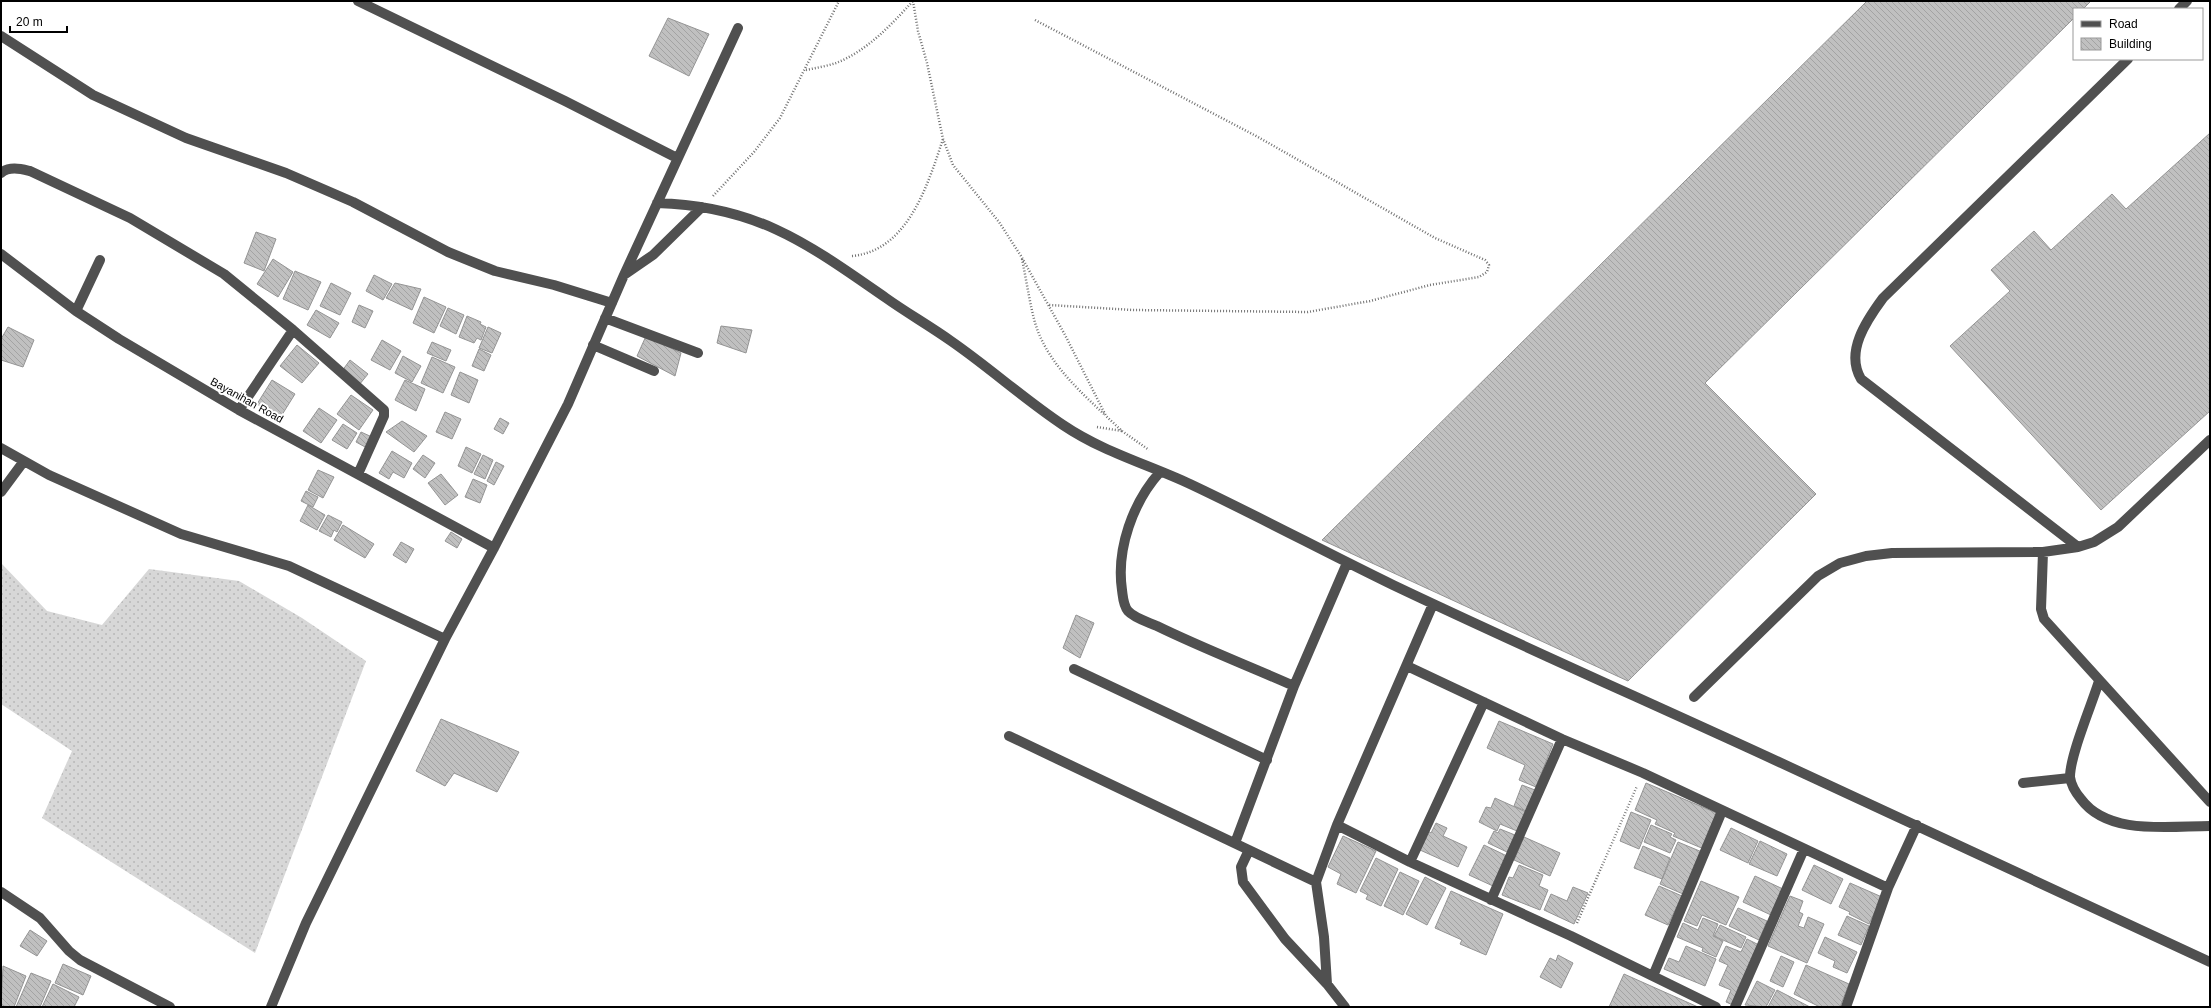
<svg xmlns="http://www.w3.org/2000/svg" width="2211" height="1008" font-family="Helvetica,sans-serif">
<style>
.grass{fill:url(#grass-dots)}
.building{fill:url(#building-back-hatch);stroke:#949494}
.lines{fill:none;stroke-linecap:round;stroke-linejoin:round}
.path{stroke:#727272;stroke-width:2.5;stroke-dasharray:1 2;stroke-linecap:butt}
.minor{stroke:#505050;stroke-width:10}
.labels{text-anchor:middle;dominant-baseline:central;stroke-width:4;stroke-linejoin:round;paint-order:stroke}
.street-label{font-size:11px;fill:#000;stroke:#fff}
</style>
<defs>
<pattern id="grass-dots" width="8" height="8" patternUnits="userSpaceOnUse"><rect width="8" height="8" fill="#d7d7d7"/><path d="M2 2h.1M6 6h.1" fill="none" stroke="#b7b7b7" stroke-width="1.8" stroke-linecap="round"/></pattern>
<pattern id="building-back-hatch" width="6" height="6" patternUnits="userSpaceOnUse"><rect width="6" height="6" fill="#c0c0c0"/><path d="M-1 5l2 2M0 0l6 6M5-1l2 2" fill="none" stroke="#a3a3a3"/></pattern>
</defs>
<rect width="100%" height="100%" fill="#fff"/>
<path class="grass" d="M 2,564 L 47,611 L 102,625 L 149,569 L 239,581 L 302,618 L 366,661 L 255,953 L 42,818 L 72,751 L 1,704 Z"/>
<path class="building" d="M 1867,1 L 2091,1 L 2083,9 L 2074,9 L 2074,18 L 1705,383 L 1816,494 L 1628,681 L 1322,540 Z
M 668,18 L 709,34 L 689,76 L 649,56 Z
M 2210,133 L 2210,411 L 2101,510 L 1950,346 L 2010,291 L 1991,270 L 2034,231 L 2051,250 L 2112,194 L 2126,209 Z
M 256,232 L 276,239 L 264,271 L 244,263 Z
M 273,259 L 293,272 L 278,297 L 257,284 Z
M 295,271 L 321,282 L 308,310 L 283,299 Z
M 374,275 L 392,284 L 383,300 L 366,291 Z
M 331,283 L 351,293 L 340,315 L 320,306 Z
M 395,283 L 421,289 L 412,310 L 386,298 Z
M 424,297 L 446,307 L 434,333 L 413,323 Z
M 359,305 L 373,311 L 365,328 L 352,322 Z
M 448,308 L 464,315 L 456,334 L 440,326 Z
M 316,310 L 339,323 L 330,338 L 307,325 Z
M 467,316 L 481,322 L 480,324 L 486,327 L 481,340 L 477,338 L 474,343 L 459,337 Z
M 721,326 L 752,330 L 746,353 L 717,343 Z
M 8,327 L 34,340 L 23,367 L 1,360 L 1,339 Z
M 488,327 L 501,333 L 492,353 L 479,348 Z
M 646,336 L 681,353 L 675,376 L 637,356 Z
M 382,340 L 401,351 L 390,370 L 371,360 Z
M 432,342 L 451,350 L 446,361 L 427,353 Z
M 297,345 L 319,363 L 302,383 L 280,366 Z
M 479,349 L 491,355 L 484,371 L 472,366 Z
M 403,356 L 421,366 L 412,382 L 395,373 Z
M 432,357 L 455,367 L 443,393 L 421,383 Z
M 350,360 L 368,374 L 359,385 L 342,371 Z
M 460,372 L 478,380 L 469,403 L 451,395 Z
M 272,380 L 295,394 L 280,418 L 257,404 Z
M 405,380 L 425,389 L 416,411 L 395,400 Z
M 351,395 L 373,410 L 359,430 L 337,414 Z
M 319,408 L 337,420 L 321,443 L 303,431 Z
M 445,412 L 461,419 L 452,439 L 436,432 Z
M 500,418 L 509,423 L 503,434 L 494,429 Z
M 402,421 L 427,436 L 414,452 L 386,432 Z
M 343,424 L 357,433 L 347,449 L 332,440 Z
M 361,432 L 372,437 L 367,448 L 356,442 Z
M 466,447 L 481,454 L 472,473 L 458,466 Z
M 392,451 L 412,463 L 404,478 L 393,472 L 389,479 L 379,473 Z
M 423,455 L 435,463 L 425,478 L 413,469 Z
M 483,455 L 493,460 L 485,479 L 474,474 Z
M 496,462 L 504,466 L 494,485 L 487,481 Z
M 318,470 L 334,477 L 323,498 L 308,490 Z
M 441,474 L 458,495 L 445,505 L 428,483 Z
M 473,479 L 487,485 L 480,503 L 465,497 Z
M 306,491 L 318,497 L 313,507 L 301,501 Z
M 308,505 L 325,515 L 317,530 L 300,521 Z
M 328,515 L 342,522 L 337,532 L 334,530 L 331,537 L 319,531 Z
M 343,525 L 374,544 L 365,558 L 334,540 Z
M 451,532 L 462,539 L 457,548 L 445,541 Z
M 401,542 L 414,549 L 406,563 L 393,555 Z
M 1076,615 L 1094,623 L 1080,658 L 1063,648 Z
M 441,719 L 519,752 L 497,792 L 454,773 L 445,786 L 416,771 Z
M 1499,721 L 1553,744 L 1536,787 L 1519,780 L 1525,765 L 1487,748 Z
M 1646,783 L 1719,814 L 1704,849 L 1673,836 L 1675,833 L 1655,824 L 1657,820 L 1635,810 Z
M 1522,785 L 1535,790 L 1526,811 L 1514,806 Z
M 1495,798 L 1526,812 L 1517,831 L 1500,824 L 1497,831 L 1479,822 L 1486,807 L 1491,808 Z
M 1631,812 L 1651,820 L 1639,849 L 1620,841 Z
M 1436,823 L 1447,828 L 1443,836 L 1467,847 L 1458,867 L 1420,850 L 1428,831 L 1431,833 Z
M 1651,825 L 1672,834 L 1670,837 L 1676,840 L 1670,853 L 1644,842 Z
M 1731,828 L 1758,841 L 1748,863 L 1720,850 Z
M 1500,829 L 1515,835 L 1507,852 L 1488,843 L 1494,831 L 1498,833 Z
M 1343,836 L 1376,851 L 1356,893 L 1337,884 L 1341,874 L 1328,867 Z
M 1524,837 L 1560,853 L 1550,876 L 1514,860 Z
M 1760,841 L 1787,854 L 1777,876 L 1749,864 Z
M 1678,842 L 1702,852 L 1683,894 L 1660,884 Z
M 1484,845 L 1507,856 L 1493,886 L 1469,875 Z
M 1643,846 L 1670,858 L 1662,879 L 1634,868 Z
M 1376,858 L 1398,869 L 1381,906 L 1366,899 L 1368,895 L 1360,891 Z
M 1519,865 L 1543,875 L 1539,886 L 1548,890 L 1540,910 L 1502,895 L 1509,877 L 1513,878 Z
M 1814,865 L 1843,879 L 1831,904 L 1802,890 Z
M 1400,872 L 1419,881 L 1403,915 L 1384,906 Z
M 1755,876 L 1783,889 L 1771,915 L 1743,902 Z
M 1425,877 L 1446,888 L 1427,925 L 1406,914 Z
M 1701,881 L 1739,897 L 1726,925 L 1702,915 L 1697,926 L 1684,921 Z
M 1850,883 L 1882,897 L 1869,924 L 1849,914 L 1850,912 L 1839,907 Z
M 1659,886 L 1682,896 L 1668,925 L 1645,915 Z
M 1573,887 L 1588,893 L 1574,924 L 1544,910 L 1551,894 L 1567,901 Z
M 1451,891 L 1503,914 L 1486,955 L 1460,944 L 1462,940 L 1435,928 Z
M 1790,896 L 1803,901 L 1799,912 L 1803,914 L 1798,926 L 1804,928 L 1808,917 L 1824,924 L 1807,963 L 1768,946 Z
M 1738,908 L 1767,921 L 1759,940 L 1729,926 Z
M 1847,916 L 1869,926 L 1861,945 L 1838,935 Z
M 1703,918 L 1718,924 L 1713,936 L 1723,941 L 1716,957 L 1702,951 L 1703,948 L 1677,937 L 1683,923 L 1698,930 Z
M 1720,925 L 1746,937 L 1741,948 L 1714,936 Z
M 30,930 L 47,941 L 37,956 L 20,946 Z
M 1825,937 L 1857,952 L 1847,973 L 1833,967 L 1835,961 L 1818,953 Z
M 1747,939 L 1759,945 L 1733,1005 L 1726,1002 L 1731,990 L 1719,985 L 1728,965 L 1719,961 L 1726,946 L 1741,952 Z
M 1686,946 L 1716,959 L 1705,986 L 1664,969 L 1669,958 L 1679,962 Z
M 1558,955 L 1573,963 L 1561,988 L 1540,977 L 1550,958 L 1556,961 Z
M 1781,956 L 1794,962 L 1783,987 L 1770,981 Z
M 63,964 L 91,976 L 83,995 L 55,983 Z
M 1806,965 L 1849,984 L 1840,1007 L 1820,1007 L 1794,994 Z
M 3,966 L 26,976 L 14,1007 L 1,1006 Z
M 31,973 L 51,981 L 40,1007 L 16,1007 Z
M 1624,974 L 1698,1007 L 1609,1007 Z
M 1757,981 L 1775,990 L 1766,1007 L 1745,1005 Z
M 53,984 L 79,997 L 74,1007 L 42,1007 Z
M 1777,990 L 1810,1007 L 1768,1007 Z"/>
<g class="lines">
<path class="path" d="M 913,1 L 918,31 L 927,63 L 943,139 L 953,165 L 999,222 L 1021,256 L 1065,335 L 1106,416 L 1122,431 L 1149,450
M 1035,20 L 1258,137 L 1435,238 L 1485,260 L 1489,265 L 1487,272 L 1479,277 L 1430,285 L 1370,301 L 1308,312 L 1133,310 L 1049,305
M 806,70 C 816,68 827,66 836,63 C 867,51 891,25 913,1
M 713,196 L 754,152 L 780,118 L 839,1
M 852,256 C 908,251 928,184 943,139
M 1022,259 C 1026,278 1029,299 1034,319 C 1044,358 1075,387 1104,414
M 1097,427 L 1122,431
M 1577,923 L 1637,786"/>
<path class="minor" d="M 358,1 L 565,101 L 677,158
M 2179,9 L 2187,1
M 1,36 L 93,95 L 186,138 L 286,173 L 353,202 L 448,252 L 495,271 L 554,285 L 612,303
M 1,173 C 9,166 21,169 30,171 L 130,218 L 224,274 L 293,330 L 384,410 L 384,416 L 358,474
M 657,203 C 757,206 807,243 886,298 C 907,313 930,326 951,341 C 990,368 1024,399 1063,425 C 1103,452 1147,464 1190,484 C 1258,516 1325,552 1393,585 C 1517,644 1642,699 1766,756 C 1914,824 2062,893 2210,962
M 1,254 L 76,311 L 119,339 L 239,410 L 494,548
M 624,275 L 653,255 L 702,207
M 76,311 L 100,260
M 605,318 L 698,353
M 593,345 L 654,371
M 239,410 L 293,330
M 1,448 L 49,475 L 181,534 L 289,566 L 445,639
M 1160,472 C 1133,502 1116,549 1122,590 C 1123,597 1123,605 1128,611 C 1134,618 1148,622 1157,626 C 1202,648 1249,666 1294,686
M 1,492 L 24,461
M 2078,547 L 1861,379 C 1845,352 1866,321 1883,298 L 2128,59
M 2043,552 L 2041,609 L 2044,619 L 2210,802
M 1407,666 L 1562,739 L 1643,773 L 1888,888
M 1074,669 L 1267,760
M 2099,681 C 2092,704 2070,755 2070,777 C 2071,785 2076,793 2081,799 C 2108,836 2170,826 2210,826
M 1694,697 L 1818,576 L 1840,563 L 1866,556 L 1892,553 L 2043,552 L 2078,547 L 2094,542 L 2118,527 L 2210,440
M 1009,736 L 1316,882
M 2023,783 L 2070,778
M 1337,825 L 1410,862 L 1571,936 L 1716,1007
M 1235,843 L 1294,686 L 1347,563
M 1249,850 L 1241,867 L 1243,882 L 1285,939 L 1327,984 L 1345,1007
M 1410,862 L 1484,702
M 1,892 L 40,918 L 69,951 L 80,960 L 170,1007
M 1491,900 L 1562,739
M 1653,976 L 1722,811
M 1327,984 L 1324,937 L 1316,882 L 1337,825 L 1433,604
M 271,1007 L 306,923 L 445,639 L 494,548 L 568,404 L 624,275 L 738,28
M 1735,1007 L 1804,849
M 1846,1007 L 1888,888 L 1917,825"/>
</g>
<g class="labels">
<g class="street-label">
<text transform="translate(247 400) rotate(29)">Bayanihan Road</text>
</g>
</g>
<rect width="2211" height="1008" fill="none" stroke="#000000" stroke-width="4"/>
<rect x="2073" y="8" width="130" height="52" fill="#ffffff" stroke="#999999"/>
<rect x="2081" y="21" width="20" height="6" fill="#505050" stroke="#999999"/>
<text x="2109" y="28" font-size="12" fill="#000000">Road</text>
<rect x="2081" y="38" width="20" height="12" fill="url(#building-back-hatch)" stroke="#999999"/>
<text x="2109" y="48" font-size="12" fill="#000000">Building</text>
<path d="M10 26v6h57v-6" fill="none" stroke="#000000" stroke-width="2"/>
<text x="16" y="26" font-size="12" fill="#000000" stroke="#ffffff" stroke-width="3" paint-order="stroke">20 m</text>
</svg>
